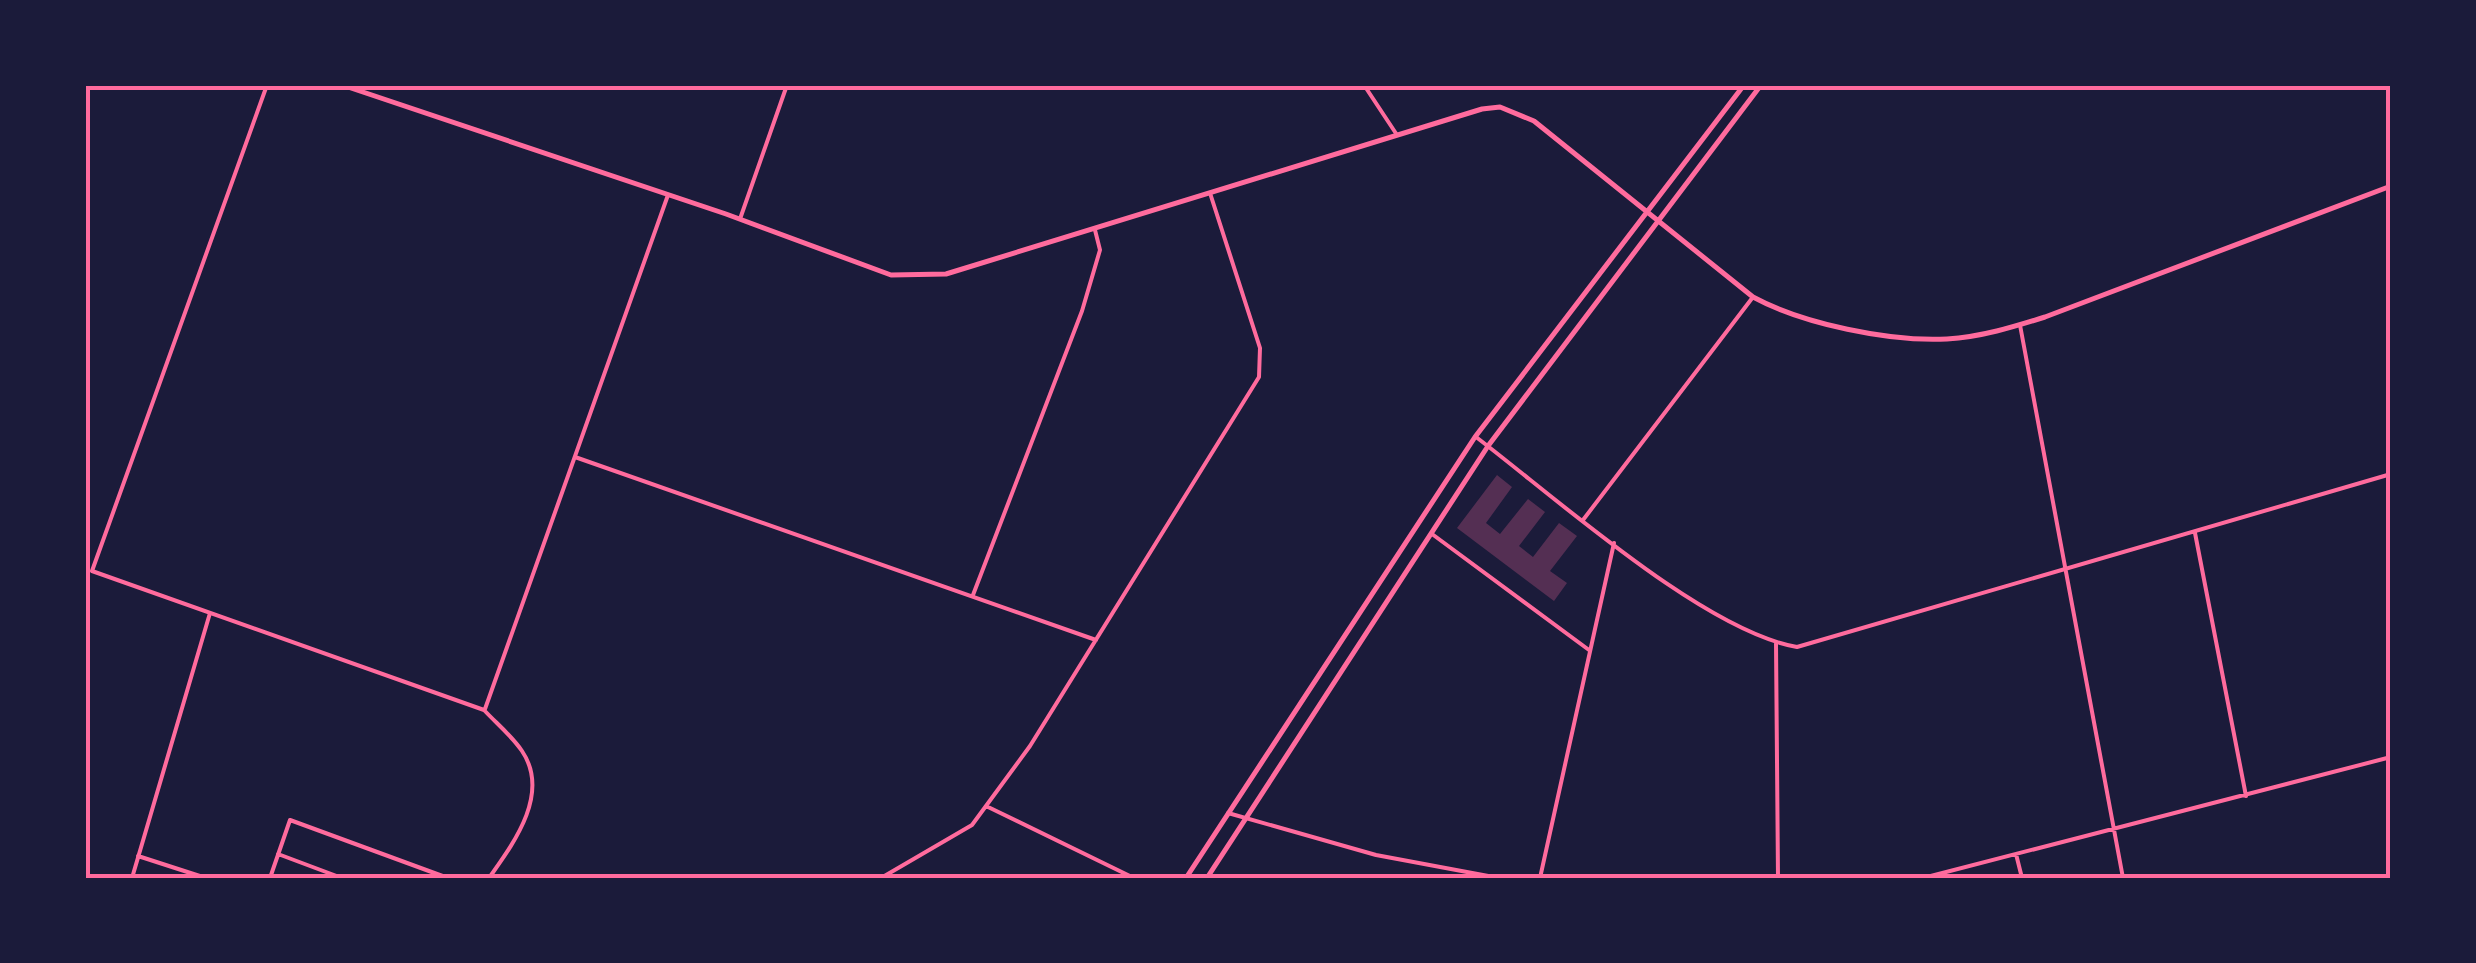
<svg xmlns="http://www.w3.org/2000/svg" width="2476" height="963" font-family="'Crimson Pro',serif">
<style>
.building{fill:#542f53}
.lines{fill:none;stroke-linecap:round;stroke-linejoin:round}
.minor{stroke:#ff6b9d;stroke-width:4}
.tertiary{stroke:#ff6b9d;stroke-width:5}
.neatline{fill:none;stroke:#ff6b9d;stroke-width:4}
</style>
<rect width="100%" height="100%" fill="#1b1b3a"/>
<path class="building" d="M 1497,475 L 1512,487 L 1486,523 L 1500,534 L 1528,499 L 1545,512 L 1519,546 L 1533,557 L 1559,523 L 1577,536 L 1550,571 L 1567,583 L 1554,601 L 1457,528 Z"/>
<g class="lines">
<path class="minor" d="M 267,85 L 92,571 L 484,710 C 496,723 512,736 522,751 C 551,794 513,844 489,878
M 1364,85 L 1397,135
M 740,219 L 787,85
M 2020,325 L 2123,878
M 1476,437 C 1555,497 1704,631 1797,647 L 2391,474
M 575,457 L 1096,640
M 1583,520 L 1753,297
M 2195,533 L 2246,796
M 1432,534 L 1589,650
M 973,595 L 1082,311 L 1100,250 L 1095,230
M 1776,643 L 1778,878
M 485,709 L 668,195
M 986,806 L 1134,878
M 1228,813 L 1376,855 L 1499,878
M 278,854 L 342,878
M 2016,854 L 2022,878
M 138,856 L 206,878
M 132,878 L 210,613
M 270,878 L 290,820 L 448,878
M 881,878 L 972,825 L 1030,746 L 1259,377 L 1260,348 L 1210,193
M 1540,878 L 1614,543
M 1923,878 L 2391,757"/>
<path class="tertiary" d="M 342,85 L 726,214 L 891,275 L 946,274 L 1482,109 L 1500,107 L 1534,121 L 1753,297 C 1803,324 1890,342 1947,339 C 1981,337 2013,327 2045,317 L 2391,186
M 1186,878 L 1475,437 L 1744,85
M 1207,878 L 1488,446 L 1761,85"/>
</g>
<rect width="2476" height="963" fill="none" stroke="#1b1b3a" stroke-width="175"/>
<rect x="88" y="88" width="2300" height="788" class="neatline"/>
</svg>
